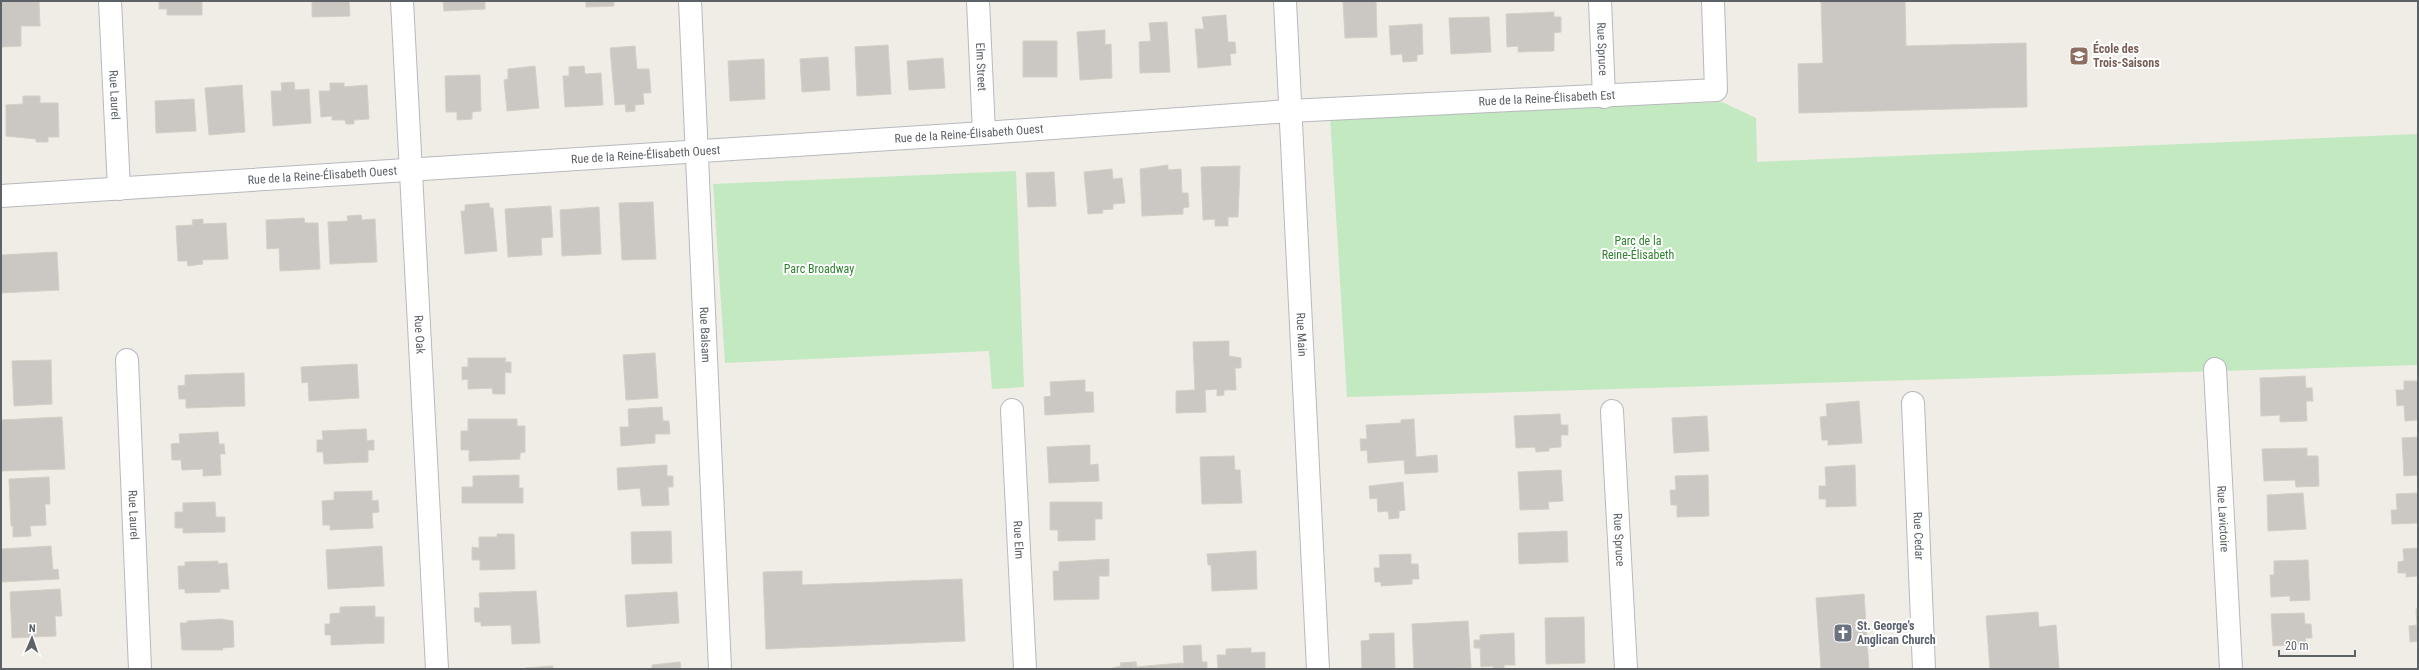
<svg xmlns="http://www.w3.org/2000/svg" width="2419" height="670" font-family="'Roboto Condensed',sans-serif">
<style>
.green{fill:#c3e9c1}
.building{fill:#cbc8c3;stroke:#d5cfc4}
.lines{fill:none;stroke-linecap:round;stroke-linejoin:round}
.minor-casing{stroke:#b6b9bd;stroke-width:24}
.minor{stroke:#fff;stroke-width:22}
.labels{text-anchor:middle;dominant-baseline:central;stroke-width:4;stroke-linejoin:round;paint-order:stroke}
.street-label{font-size:12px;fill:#5d6267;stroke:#fff}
.education-label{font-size:12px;font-weight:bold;fill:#785e54;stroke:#fff;text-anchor:start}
.park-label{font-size:12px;fill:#308230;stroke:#fff}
.worship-label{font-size:12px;font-weight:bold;fill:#5b616d;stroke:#fff;text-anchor:start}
</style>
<rect width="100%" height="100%" fill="#f0ede6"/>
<path class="green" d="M 1722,102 L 1756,118 L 1757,162 L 2418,134 L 2418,365 L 1347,397 L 1330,116 Z
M 1016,171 L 1024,387 L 992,389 L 989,351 L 725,363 L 713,184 Z"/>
<path class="building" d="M 1,1 L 39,1 L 40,26 L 21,26 L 21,46 L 1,47 Z
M 159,1 L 202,1 L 202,15 L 167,15 L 167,9 L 159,9 Z
M 312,1 L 349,1 L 350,16 L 312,17 Z
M 443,1 L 485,1 L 485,9 L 444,11 Z
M 586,1 L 614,1 L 614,6 L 586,7 Z
M 1343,1 L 1376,1 L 1377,37 L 1345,38 Z
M 1821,1 L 1905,1 L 1906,46 L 2026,43 L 2027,107 L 1799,113 L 1798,64 L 1823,63 Z
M 1554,12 L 1554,17 L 1561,17 L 1561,32 L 1554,33 L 1554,51 L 1518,52 L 1518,46 L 1507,47 L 1506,14 Z
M 1226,15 L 1228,42 L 1235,42 L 1236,53 L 1230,54 L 1231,65 L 1198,68 L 1195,29 L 1204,29 L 1202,17 Z
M 1489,17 L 1491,52 L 1451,54 L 1449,18 Z
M 1167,22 L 1170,72 L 1140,73 L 1139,42 L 1151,41 L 1149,23 Z
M 1422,24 L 1423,54 L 1417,55 L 1417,61 L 1403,62 L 1402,54 L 1391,55 L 1389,26 Z
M 1105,30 L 1105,45 L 1111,44 L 1112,78 L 1080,80 L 1077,32 Z
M 1023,41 L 1057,41 L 1057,77 L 1023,77 Z
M 888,45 L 891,94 L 857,96 L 855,47 Z
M 635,46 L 637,69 L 649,69 L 651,93 L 643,93 L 644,104 L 635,105 L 635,111 L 626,112 L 625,104 L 615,105 L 610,48 Z
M 828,57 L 830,90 L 802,92 L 800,59 Z
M 943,58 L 945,88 L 909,90 L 907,61 Z
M 764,59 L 765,99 L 730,101 L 728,61 Z
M 535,66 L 539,108 L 507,111 L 504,80 L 508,79 L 508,69 Z
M 584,66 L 585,74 L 601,73 L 603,105 L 565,107 L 563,76 L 569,76 L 569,67 Z
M 480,75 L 481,111 L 472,112 L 472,119 L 457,120 L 457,112 L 446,112 L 445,76 Z
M 294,82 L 295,90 L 309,89 L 311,123 L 273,126 L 271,91 L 282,91 L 281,83 Z
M 330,83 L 344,83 L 344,87 L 367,85 L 369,119 L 354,120 L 354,124 L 346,124 L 345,120 L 332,120 L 332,116 L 321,117 L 319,91 L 330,91 Z
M 242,85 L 245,132 L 209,135 L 205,88 Z
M 23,96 L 40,96 L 40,103 L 58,103 L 59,137 L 48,137 L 48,142 L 36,142 L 36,139 L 6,136 L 6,105 L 23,104 Z
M 194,99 L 196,131 L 156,133 L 155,101 Z
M 1168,165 L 1168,170 L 1181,169 L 1182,193 L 1188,193 L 1189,207 L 1183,208 L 1183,214 L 1142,216 L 1140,169 Z
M 1240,166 L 1238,217 L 1228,217 L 1228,226 L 1215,226 L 1215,219 L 1203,220 L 1201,167 Z
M 1112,169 L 1113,179 L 1122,178 L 1125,203 L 1113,204 L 1113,209 L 1102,210 L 1103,213 L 1088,214 L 1084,172 Z
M 1054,172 L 1056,206 L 1028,207 L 1026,173 Z
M 653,202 L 656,259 L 622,260 L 619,203 Z
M 489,203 L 490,208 L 493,208 L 497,251 L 465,254 L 461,211 L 465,211 L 465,205 Z
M 551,206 L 553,237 L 541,238 L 542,255 L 508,257 L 505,209 Z
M 599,207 L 601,254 L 562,256 L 560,210 Z
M 361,215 L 362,220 L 375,219 L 377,262 L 330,264 L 328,222 L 348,221 L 347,216 Z
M 304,218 L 305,223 L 318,223 L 320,269 L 280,271 L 279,248 L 267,249 L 266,220 Z
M 203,219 L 203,224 L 226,223 L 228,259 L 202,260 L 203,264 L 188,266 L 187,261 L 178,261 L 176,226 L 193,225 L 192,220 Z
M 57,252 L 59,290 L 1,293 L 1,255 Z
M 1229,341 L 1229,356 L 1241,358 L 1241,368 L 1235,368 L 1236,390 L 1224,390 L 1224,395 L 1217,396 L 1217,389 L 1205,390 L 1206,412 L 1176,413 L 1176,391 L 1195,390 L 1193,342 Z
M 655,353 L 658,398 L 626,400 L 623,355 Z
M 468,358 L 506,358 L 505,362 L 511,362 L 511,373 L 505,372 L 505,394 L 493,394 L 492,388 L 468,389 L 468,379 L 462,380 L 462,367 L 468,367 Z
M 51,360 L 52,404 L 14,406 L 12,361 Z
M 357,364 L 359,398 L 309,401 L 308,382 L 302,383 L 301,367 Z
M 244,373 L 245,406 L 186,408 L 186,399 L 179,399 L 178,386 L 185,385 L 185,375 Z
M 2305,376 L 2306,388 L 2312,388 L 2313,401 L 2306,401 L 2307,421 L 2280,422 L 2280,415 L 2261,416 L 2260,378 Z
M 1085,380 L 1085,392 L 1093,392 L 1094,412 L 1045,415 L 1044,397 L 1051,396 L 1050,382 Z
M 2404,381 L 2418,381 L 2418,420 L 2405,421 L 2404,405 L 2397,406 L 2396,390 L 2404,390 Z
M 1859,401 L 1862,443 L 1828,445 L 1828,440 L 1822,440 L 1820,417 L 1827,416 L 1826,404 Z
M 662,407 L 663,421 L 669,421 L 670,434 L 655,434 L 655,443 L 621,446 L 620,427 L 629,427 L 628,409 Z
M 1560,414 L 1561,425 L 1568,425 L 1568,435 L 1561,435 L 1561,447 L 1549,448 L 1549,451 L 1536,452 L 1535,447 L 1516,448 L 1514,416 Z
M 1707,416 L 1709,451 L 1674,453 L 1672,418 Z
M 62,417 L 65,469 L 1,471 L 1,420 Z
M 468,419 L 517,419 L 517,426 L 525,426 L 525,452 L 520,453 L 520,459 L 469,461 L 469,450 L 461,450 L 461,431 L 468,431 Z
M 1414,419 L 1416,457 L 1437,455 L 1438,472 L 1405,474 L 1404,460 L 1368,463 L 1367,450 L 1361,451 L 1360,439 L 1367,439 L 1366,425 L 1401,423 L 1401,420 Z
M 366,429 L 367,441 L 374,440 L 374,450 L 368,450 L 368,462 L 324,464 L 323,452 L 317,452 L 317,440 L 323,440 L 322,431 Z
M 218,432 L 219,444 L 224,444 L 225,454 L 220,454 L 221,475 L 203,476 L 203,469 L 182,470 L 181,460 L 172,460 L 171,444 L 180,443 L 179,434 Z
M 2418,437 L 2418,475 L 2404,476 L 2402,438 Z
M 1090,445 L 1090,465 L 1098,464 L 1099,481 L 1049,483 L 1047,447 Z
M 2307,448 L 2307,456 L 2318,456 L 2319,486 L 2296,487 L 2295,480 L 2264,481 L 2262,449 Z
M 1234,456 L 1235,470 L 1240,470 L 1242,503 L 1202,504 L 1200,457 Z
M 667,465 L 667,476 L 673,476 L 673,487 L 668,487 L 669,505 L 642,506 L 640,488 L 618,490 L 617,468 Z
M 1855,465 L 1856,506 L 1826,507 L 1826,499 L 1819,499 L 1819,486 L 1826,486 L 1825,467 Z
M 1561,470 L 1563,501 L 1548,502 L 1549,509 L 1520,510 L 1518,472 Z
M 519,475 L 519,488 L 523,488 L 523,503 L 462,503 L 462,487 L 473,487 L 473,476 Z
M 1708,475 L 1709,516 L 1677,517 L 1677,505 L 1671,505 L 1670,490 L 1676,490 L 1675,476 Z
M 49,477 L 50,504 L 45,504 L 46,525 L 30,526 L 31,536 L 13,537 L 13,526 L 11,526 L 9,479 Z
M 1403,482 L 1405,510 L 1399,511 L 1399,518 L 1389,519 L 1388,511 L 1378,512 L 1377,498 L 1370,499 L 1369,486 Z
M 372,491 L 372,501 L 378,500 L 379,512 L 372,513 L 373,528 L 330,530 L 330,525 L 323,525 L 322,501 L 334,500 L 334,492 Z
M 2303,493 L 2306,529 L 2268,531 L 2267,495 Z
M 2418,493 L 2418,523 L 2392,524 L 2391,510 L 2397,510 L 2396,494 Z
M 215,502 L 216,517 L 225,517 L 225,532 L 183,533 L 183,528 L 175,528 L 175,512 L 183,512 L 183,503 Z
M 1050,502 L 1102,502 L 1102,519 L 1095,519 L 1095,540 L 1058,541 L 1058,530 L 1050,530 Z
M 671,531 L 672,563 L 632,564 L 631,532 Z
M 1567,531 L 1568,562 L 1519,564 L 1518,533 Z
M 497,534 L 514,534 L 515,569 L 480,570 L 480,560 L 472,560 L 472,547 L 479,548 L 479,537 L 497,537 Z
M 51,546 L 53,570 L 58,569 L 59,579 L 1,582 L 1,549 Z
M 382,546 L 384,586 L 328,589 L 326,550 Z
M 2418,548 L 2418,576 L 2406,577 L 2406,573 L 2398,573 L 2398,562 L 2404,561 L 2403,549 Z
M 1256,551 L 1257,589 L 1212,591 L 1211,565 L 1208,565 L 1207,554 Z
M 1411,554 L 1411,564 L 1418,564 L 1419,579 L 1412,579 L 1412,584 L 1381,586 L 1381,582 L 1375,582 L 1374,568 L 1380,568 L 1379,555 Z
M 1109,559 L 1109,576 L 1099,576 L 1099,599 L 1054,600 L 1053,571 L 1059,571 L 1059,562 Z
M 2308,560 L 2310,600 L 2290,601 L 2290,596 L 2271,597 L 2270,575 L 2274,575 L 2274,561 Z
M 218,561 L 218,564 L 227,563 L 229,589 L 220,589 L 220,592 L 185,593 L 185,589 L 179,589 L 178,566 L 185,566 L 185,562 Z
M 802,571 L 802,585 L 962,579 L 965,641 L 766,649 L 763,572 Z
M 60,589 L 62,616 L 55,616 L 56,636 L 12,638 L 10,592 Z
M 536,591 L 540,643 L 512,644 L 511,625 L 481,626 L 481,622 L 475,622 L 474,608 L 480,608 L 479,593 Z
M 677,592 L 679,623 L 627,627 L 625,595 Z
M 1864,594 L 1869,669 L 1821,669 L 1816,598 Z
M 375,606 L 375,617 L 384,617 L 384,643 L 331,645 L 331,635 L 325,635 L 325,624 L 330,624 L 330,614 L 340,613 L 340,607 Z
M 2416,609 L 2418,609 L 2418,645 L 2417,641 L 2410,642 L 2409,626 L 2417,625 Z
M 2038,612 L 2039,627 L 2056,625 L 2059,669 L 1990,669 L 1986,616 Z
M 2304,613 L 2305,624 L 2311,624 L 2312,638 L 2305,638 L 2306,644 L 2273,646 L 2271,614 Z
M 1584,617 L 1585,663 L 1546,664 L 1545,618 Z
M 221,619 L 233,621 L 234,647 L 222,648 L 223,650 L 182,650 L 180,623 L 187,623 L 187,621 Z
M 1468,621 L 1471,668 L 1414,669 L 1412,624 Z
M 1394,633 L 1395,669 L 1362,669 L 1361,641 L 1370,640 L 1369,634 Z
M 1514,633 L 1515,665 L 1504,665 L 1504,669 L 1493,669 L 1493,666 L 1481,667 L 1480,648 L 1474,648 L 1474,640 L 1480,640 L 1480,635 Z
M 1201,645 L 1202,662 L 1207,662 L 1207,669 L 1182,669 L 1182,663 L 1184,664 L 1183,646 Z
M 1251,648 L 1251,653 L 1265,652 L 1265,669 L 1218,669 L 1217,655 L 1226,655 L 1226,649 Z
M 680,662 L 681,669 L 652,669 L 652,665 Z
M 1134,662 L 1136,662 L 1137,667 L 1158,665 L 1158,669 L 1134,669 Z
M 1134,662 L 1134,669 L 1109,669 L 1121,666 L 1120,663 Z
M 1182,663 L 1182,669 L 1158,669 L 1158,665 Z
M 553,666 L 553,669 L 525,669 L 525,668 Z"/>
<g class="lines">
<defs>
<g id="minor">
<path id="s1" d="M 110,1 L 119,189"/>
<path id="s2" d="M 402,1 L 437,669"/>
<path id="s3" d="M 690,1 L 720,669"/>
<path id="s4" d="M 978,1 L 984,133"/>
<path id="s5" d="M 1285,1 L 1318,669"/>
<path id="s6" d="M 1600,1 L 1604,97"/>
<path id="s7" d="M 1,196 L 984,133 L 1289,111 L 1716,90 L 1713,1"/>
<path id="s8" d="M 127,360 L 140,669"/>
<path id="s9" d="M 2215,369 L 2231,669"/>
<path id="s10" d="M 1913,403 L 1924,669"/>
<path id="s11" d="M 1012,410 L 1025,669"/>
<path id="s12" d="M 1612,411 L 1626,669"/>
</g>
</defs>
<use href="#minor" class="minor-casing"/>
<use href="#minor" class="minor"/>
</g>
<defs>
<symbol id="school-square" viewBox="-11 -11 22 22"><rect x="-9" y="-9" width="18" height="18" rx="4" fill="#8d6e63" stroke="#fff"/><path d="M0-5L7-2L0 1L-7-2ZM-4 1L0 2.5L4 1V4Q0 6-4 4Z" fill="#fff"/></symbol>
<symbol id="church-square" viewBox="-11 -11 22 22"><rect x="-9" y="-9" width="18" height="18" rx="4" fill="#6b7280" stroke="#fff"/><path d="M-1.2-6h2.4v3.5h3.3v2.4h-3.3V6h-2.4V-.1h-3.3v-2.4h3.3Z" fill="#fff"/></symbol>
</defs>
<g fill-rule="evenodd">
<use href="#school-square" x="2068" y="45" width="22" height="22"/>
<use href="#church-square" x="1832" y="622" width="22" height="22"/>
</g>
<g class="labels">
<g class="street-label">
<text stroke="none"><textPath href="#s6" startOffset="48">Rue Spruce</textPath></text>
<text stroke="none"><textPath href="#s4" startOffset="66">Elm Street</textPath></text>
<text stroke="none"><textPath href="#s1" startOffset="94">Rue Laurel</textPath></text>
<text stroke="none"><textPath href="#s7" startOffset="1549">Rue de la Reine-Élisabeth Est</textPath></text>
<text stroke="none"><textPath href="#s7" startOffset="970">Rue de la Reine-Élisabeth Ouest</textPath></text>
<text stroke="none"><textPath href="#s7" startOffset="646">Rue de la Reine-Élisabeth Ouest</textPath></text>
<text stroke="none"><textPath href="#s7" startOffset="322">Rue de la Reine-Élisabeth Ouest</textPath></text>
<text stroke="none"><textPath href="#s2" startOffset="334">Rue Oak</textPath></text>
<text stroke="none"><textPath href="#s3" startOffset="334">Rue Balsam</textPath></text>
<text stroke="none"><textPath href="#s5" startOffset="334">Rue Main</textPath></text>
<text stroke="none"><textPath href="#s8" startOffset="155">Rue Laurel</textPath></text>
<text stroke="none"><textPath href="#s9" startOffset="150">Rue Lavictoire</textPath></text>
<text stroke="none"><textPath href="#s10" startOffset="133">Rue Cedar</textPath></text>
<text stroke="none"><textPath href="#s11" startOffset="130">Rue Elm</textPath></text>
<text stroke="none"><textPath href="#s12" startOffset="129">Rue Spruce</textPath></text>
</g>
<g class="education-label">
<text x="2093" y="49">École des<tspan x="2093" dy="14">Trois-Saisons</tspan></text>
</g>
<g class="park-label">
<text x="1638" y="241">Parc de la<tspan x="1638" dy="14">Reine-Élisabeth</tspan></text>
<text x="819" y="269">Parc Broadway</text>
</g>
<g class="worship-label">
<text x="1857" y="626">St. George's<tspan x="1857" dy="14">Anglican Church</tspan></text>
</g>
</g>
<rect width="2419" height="670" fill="none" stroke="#5d6267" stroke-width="4"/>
<g transform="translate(32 638) rotate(2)" stroke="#ffffff" stroke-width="3" paint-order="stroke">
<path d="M0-3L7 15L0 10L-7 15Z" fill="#5d6267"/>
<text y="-6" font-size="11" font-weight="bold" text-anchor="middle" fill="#5d6267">N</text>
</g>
<path d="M2279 650v6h76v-6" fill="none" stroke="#5d6267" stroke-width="2"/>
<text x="2285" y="650" font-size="12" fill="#5d6267" stroke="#ffffff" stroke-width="3" paint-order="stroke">20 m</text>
</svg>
